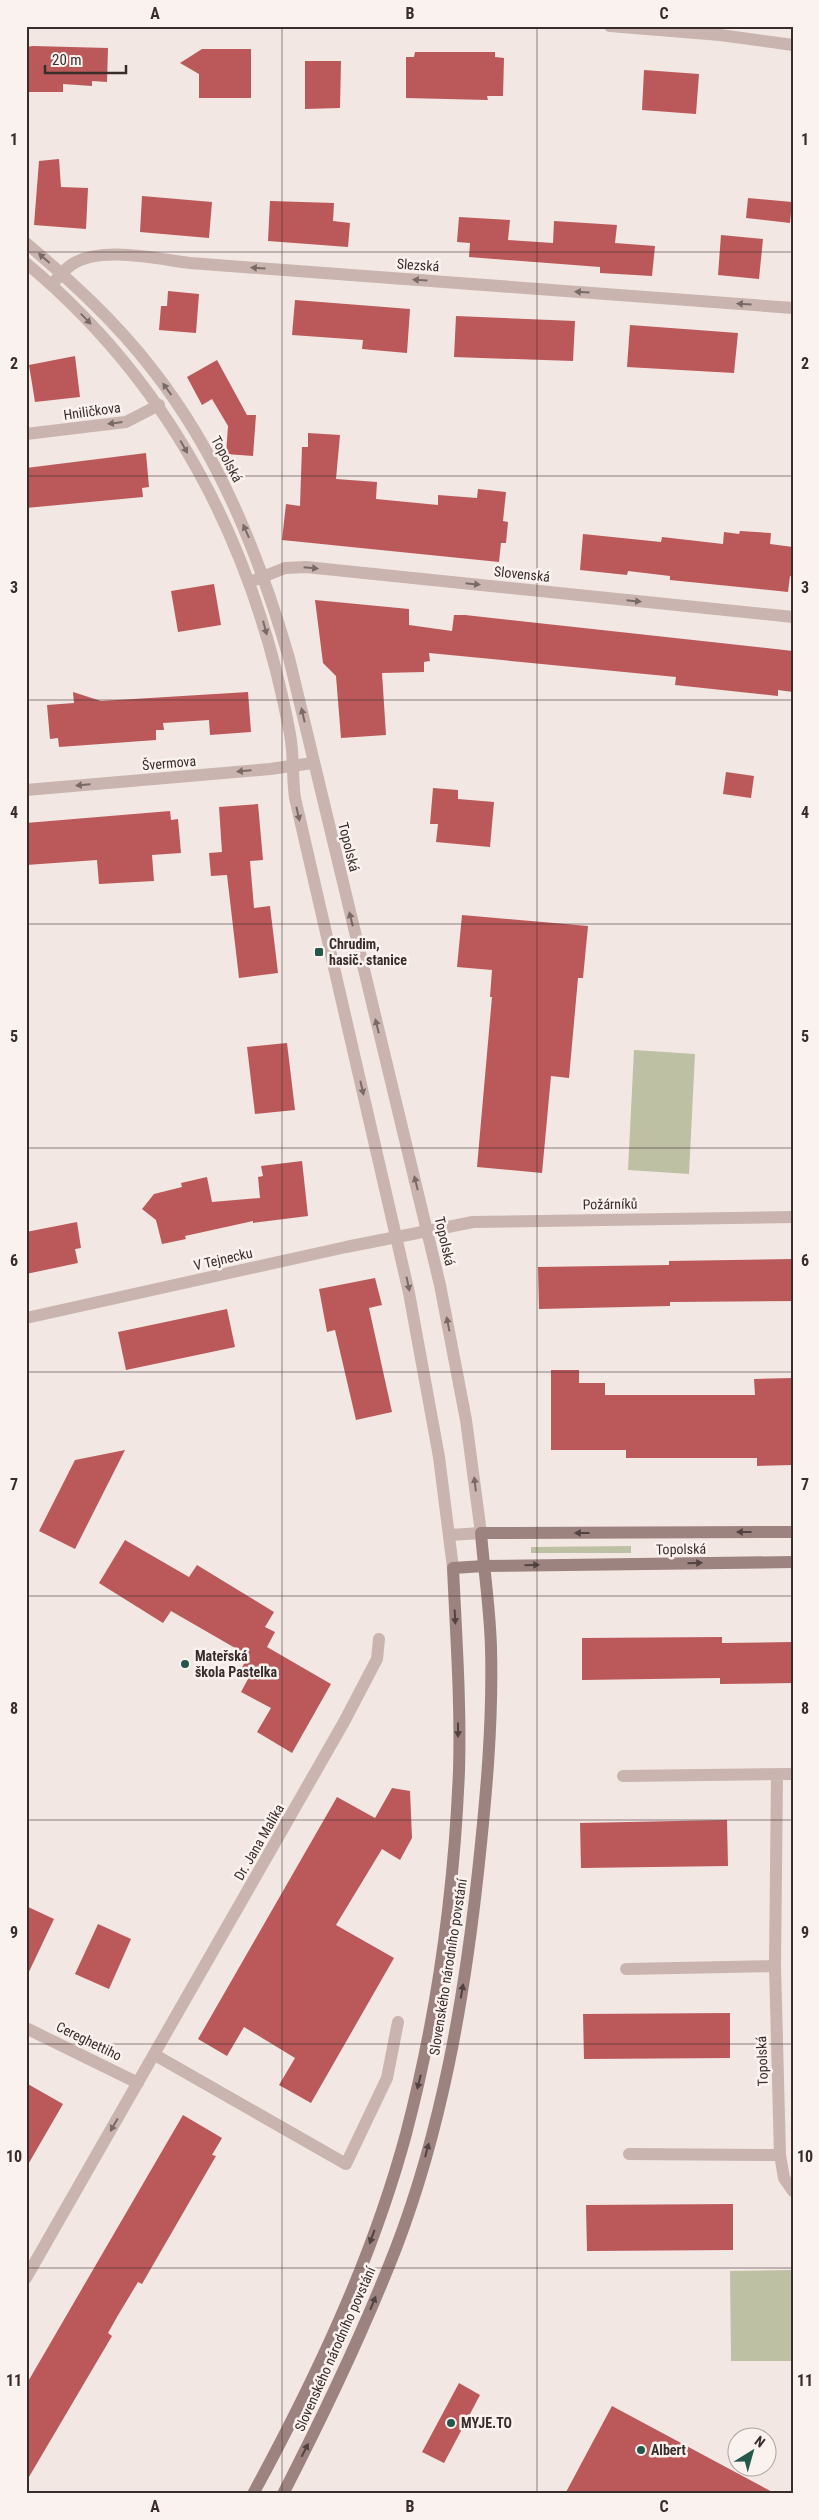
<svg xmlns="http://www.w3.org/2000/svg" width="819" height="2520" font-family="'Roboto Condensed',sans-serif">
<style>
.green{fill:#bec0a3}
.building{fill:#bb5859}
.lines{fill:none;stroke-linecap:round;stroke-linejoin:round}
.minor{stroke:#c9b4af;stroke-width:12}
.tertiary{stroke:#c9b4af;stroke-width:12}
.secondary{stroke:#9d8380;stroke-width:12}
.oneway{fill:#7a6a67}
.oneway2{fill:#524241}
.grid{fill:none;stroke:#392d2c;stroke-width:1;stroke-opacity:0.55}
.poi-dot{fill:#25574d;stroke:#faf2ef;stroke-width:2}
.labels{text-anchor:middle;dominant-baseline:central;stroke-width:5;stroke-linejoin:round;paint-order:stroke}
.street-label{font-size:14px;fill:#392d2c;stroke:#faf2ef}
.poi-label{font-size:14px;font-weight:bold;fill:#392d2c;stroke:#faf2ef;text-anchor:start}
.neatline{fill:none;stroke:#392d2c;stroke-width:2}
.grid-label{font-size:16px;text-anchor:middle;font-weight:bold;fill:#392d2c}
</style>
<rect width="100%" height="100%" fill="#f2e7e3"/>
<path class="green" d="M 634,1050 L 695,1054 L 689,1174 L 628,1170 Z
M 631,1546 L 631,1553 L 531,1553 L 531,1547 Z
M 791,2270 L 792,2361 L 731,2361 L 730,2271 Z"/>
<path class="building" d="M 33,46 L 108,48 L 107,82 L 92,81 L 92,86 L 63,84 L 63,92 L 26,92 L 26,47 Z
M 202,49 L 251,49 L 251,98 L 199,98 L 199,74 L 180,63 Z
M 415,52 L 495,52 L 495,57 L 504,58 L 503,96 L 487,96 L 488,100 L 406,98 L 406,57 L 414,57 Z
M 305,61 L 341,61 L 340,108 L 305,109 Z
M 644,70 L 699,74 L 696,114 L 642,110 Z
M 59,159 L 61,187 L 88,188 L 86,229 L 34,225 L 39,161 Z
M 142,196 L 212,202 L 209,238 L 140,232 Z
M 748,198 L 792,202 L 790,223 L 746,218 Z
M 270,201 L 334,203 L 333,221 L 350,223 L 348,247 L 268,241 Z
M 459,217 L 510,220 L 508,240 L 553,243 L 554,221 L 617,225 L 615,243 L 655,246 L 652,276 L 600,273 L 600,267 L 469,257 L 470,243 L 457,242 Z
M 721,235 L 763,239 L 759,279 L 718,275 Z
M 168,291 L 199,294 L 196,333 L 159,330 L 161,306 L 167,306 Z
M 295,300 L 410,309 L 407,353 L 362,349 L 363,340 L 292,335 Z
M 456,316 L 575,321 L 573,361 L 454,357 Z
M 630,325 L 738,333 L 734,373 L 627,367 Z
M 75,356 L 80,397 L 35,402 L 29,365 Z
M 217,360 L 247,415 L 256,415 L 253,456 L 226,454 L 228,426 L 212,399 L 202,405 L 187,377 Z
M 308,433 L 340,435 L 336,479 L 377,482 L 376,499 L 438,505 L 438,495 L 477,498 L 478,489 L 506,492 L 503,521 L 508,522 L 506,543 L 501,543 L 499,562 L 282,540 L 286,504 L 300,506 L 302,447 L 308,447 Z
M 146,453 L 149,487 L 142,488 L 143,497 L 26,508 L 26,468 Z
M 740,531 L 771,533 L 770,544 L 793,547 L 793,577 L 790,576 L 788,592 L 670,580 L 670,576 L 628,571 L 627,575 L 580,570 L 583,534 L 661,542 L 662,537 L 723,544 L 724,532 L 739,534 Z
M 214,584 L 221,625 L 178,632 L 171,591 Z
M 315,600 L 409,609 L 409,625 L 452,631 L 454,615 L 465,615 L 793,651 L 793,692 L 778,690 L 778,696 L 675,685 L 676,677 L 429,653 L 430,661 L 424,662 L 424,672 L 382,673 L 386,735 L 341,738 L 336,676 L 323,663 Z
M 73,692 L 101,701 L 248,692 L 251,732 L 210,735 L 209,720 L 163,723 L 164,730 L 156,730 L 156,740 L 59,747 L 58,738 L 50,739 L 47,705 L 74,703 Z
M 726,772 L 754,776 L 751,798 L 723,794 Z
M 433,788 L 458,790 L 458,799 L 494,802 L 490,847 L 436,842 L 438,824 L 430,824 Z
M 258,804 L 263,860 L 250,861 L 254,908 L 270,906 L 278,973 L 239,978 L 227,875 L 211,876 L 209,853 L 222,852 L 219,807 Z
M 170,811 L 171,820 L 178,819 L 181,853 L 152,855 L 154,881 L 99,884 L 97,860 L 26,865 L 26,823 Z
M 462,915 L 588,926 L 583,978 L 578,978 L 569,1078 L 551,1076 L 542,1173 L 477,1167 L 492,997 L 490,997 L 492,970 L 457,967 Z
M 287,1043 L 295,1110 L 255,1114 L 247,1047 Z
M 302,1161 L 308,1216 L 253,1223 L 253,1221 L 185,1236 L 186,1239 L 162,1244 L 156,1220 L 142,1209 L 154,1194 L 182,1187 L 181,1183 L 207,1177 L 212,1202 L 260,1198 L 258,1177 L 263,1176 L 261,1166 Z
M 77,1222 L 81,1248 L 75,1249 L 78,1263 L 26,1274 L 26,1232 Z
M 793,1259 L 793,1301 L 670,1302 L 670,1306 L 539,1309 L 538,1267 L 669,1265 L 669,1261 Z
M 375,1278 L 382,1305 L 369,1308 L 392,1412 L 356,1420 L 335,1330 L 327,1332 L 319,1289 Z
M 227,1309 L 235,1347 L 126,1370 L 118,1332 Z
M 551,1370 L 579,1370 L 579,1383 L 605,1383 L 605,1395 L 755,1395 L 754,1379 L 793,1378 L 793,1465 L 757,1466 L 757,1458 L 626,1458 L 626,1450 L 551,1450 Z
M 125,1450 L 75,1549 L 39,1531 L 75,1460 Z
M 125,1540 L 189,1577 L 197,1565 L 274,1612 L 265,1627 L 275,1632 L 267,1647 L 331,1684 L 292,1753 L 257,1732 L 271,1708 L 241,1692 L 248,1679 L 239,1672 L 249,1656 L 171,1611 L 163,1623 L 99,1583 Z
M 722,1637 L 722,1643 L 793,1642 L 793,1683 L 720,1684 L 720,1678 L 582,1680 L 582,1638 Z
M 392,1788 L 410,1791 L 412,1838 L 400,1860 L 382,1849 L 336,1925 L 394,1958 L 311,2103 L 279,2085 L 295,2058 L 244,2027 L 227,2056 L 198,2039 L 337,1797 L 375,1818 Z
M 727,1820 L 728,1866 L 581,1868 L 580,1823 Z
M 26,1906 L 54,1919 L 26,1978 Z
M 98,1924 L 131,1939 L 109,1989 L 75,1974 Z
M 730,2013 L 730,2058 L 584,2059 L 583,2014 Z
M 26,2083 L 63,2104 L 26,2168 Z
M 183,2115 L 222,2138 L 212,2155 L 216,2156 L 142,2284 L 138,2282 L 117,2317 L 108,2333 L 112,2336 L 26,2482 L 26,2385 Z
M 733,2204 L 733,2250 L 587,2251 L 586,2205 Z
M 459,2383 L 480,2395 L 444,2463 L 422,2452 Z
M 612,2406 L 776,2494 L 565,2494 Z"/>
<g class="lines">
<path class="minor" d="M 610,26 L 720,35 L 793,45
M 52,284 C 58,278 64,270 71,265 C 100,245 157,259 190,263 L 793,308
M 26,434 L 126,422 L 159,405
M 250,582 L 285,568 L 306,567 L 793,617
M 26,790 L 270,769 L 313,763
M 26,1318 L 346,1247 L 473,1222 L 793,1217
M 777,1774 L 775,1966 L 780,2155 L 784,2178 L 793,2191
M 623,1776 L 793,1774
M 626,1969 L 775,1966
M 26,2028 L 138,2083
M 155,2055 L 346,2164 L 387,2078 L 398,2022
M 629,2154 L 780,2155
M 26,2278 L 344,1722 L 377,1659 L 379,1639"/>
<path class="tertiary" d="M 26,243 C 71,281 116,322 152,369 C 219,454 259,555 289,658 L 440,1285 L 466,1420 L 481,1533 L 450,1535
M 26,263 C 174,386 255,548 290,734 C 294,755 292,777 295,798 L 409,1293 L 439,1457 L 453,1568"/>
<path class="secondary" d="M 253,2494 C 315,2380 372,2260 406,2134 C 437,2016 454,1893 459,1771 C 461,1703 456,1635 453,1568 L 484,1566 L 793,1562
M 283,2494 C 324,2414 363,2333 396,2248 C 442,2128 464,2000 478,1872 C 486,1798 493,1723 491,1648 C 490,1609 484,1571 481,1533 L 793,1532"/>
</g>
<defs><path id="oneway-solid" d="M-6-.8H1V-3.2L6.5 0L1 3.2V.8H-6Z" transform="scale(1.25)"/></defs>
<g class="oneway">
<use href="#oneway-solid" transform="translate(44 258) rotate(-139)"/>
<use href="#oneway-solid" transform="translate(258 268) rotate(-176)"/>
<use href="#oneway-solid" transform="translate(420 280) rotate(-176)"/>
<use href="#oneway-solid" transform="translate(582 292) rotate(-176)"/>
<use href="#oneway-solid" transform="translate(744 304) rotate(-176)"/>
<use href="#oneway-solid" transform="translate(86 319) rotate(46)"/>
<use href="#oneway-solid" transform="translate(167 389) rotate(-126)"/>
<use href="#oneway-solid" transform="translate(115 423) rotate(173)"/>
<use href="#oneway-solid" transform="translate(184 447) rotate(61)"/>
<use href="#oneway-solid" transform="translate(246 531) rotate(-114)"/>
<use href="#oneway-solid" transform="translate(311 568) rotate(5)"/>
<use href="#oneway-solid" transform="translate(473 584) rotate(6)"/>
<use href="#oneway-solid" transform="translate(634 601) rotate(6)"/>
<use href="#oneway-solid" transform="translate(265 628) rotate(75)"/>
<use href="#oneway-solid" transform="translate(303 715) rotate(-103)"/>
<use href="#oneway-solid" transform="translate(244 771) rotate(175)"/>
<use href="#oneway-solid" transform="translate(83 785) rotate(175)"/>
<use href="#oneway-solid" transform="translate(298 814) rotate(77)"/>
<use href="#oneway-solid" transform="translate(351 919) rotate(-104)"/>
<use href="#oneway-solid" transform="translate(377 1026) rotate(-104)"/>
<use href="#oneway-solid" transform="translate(362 1088) rotate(77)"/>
<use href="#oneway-solid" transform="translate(416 1183) rotate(-104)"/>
<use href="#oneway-solid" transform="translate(408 1284) rotate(78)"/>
<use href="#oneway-solid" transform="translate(448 1324) rotate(-101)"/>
<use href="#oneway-solid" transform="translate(475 1484) rotate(-97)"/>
<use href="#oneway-solid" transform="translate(114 2125) rotate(120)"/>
</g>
<g class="oneway2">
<use href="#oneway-solid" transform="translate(744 1532) rotate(180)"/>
<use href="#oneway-solid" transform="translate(582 1533) rotate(180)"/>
<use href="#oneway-solid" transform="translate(695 1563) rotate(-1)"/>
<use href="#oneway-solid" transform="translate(532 1565) rotate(-1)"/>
<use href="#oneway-solid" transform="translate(455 1617) rotate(87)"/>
<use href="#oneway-solid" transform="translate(458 1730) rotate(90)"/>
<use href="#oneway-solid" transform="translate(462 1991) rotate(-80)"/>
<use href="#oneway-solid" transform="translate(419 2082) rotate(104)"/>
<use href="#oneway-solid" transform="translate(427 2150) rotate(-75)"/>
<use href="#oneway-solid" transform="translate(372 2237) rotate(110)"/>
<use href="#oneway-solid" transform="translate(373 2303) rotate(-68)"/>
<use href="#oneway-solid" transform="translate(305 2450) rotate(-63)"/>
</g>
<path class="grid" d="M 282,26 L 282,2494M 537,26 L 537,2494M 26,252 L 793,252M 26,476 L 793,476M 26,700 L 793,700M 26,924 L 793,924M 26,1148 L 793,1148M 26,1372 L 793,1372M 26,1596 L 793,1596M 26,1820 L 793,1820M 26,2044 L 793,2044M 26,2268 L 793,2268"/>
<g class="poi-dot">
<rect x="314" y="947" width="10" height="10" rx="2.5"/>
<circle cx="185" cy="1664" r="5"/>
<circle cx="451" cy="2423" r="5"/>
<circle cx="641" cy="2450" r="5"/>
</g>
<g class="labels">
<g class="street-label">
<text transform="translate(418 265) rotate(4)">Slezská</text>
<text transform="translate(92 411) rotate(-8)">Hniličkova</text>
<text transform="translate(227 459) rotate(62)">Topolská</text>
<text transform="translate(522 574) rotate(6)">Slovenská</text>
<text transform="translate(169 763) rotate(-5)">Švermova</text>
<text transform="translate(349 847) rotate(76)">Topolská</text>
<text transform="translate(610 1204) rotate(-1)">Požárníků</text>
<text transform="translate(445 1241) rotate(77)">Topolská</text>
<text transform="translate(223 1259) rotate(-13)">V Tejnecku</text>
<text transform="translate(681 1549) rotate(-1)">Topolská</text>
<text transform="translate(259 1842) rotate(-60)">Dr. Jana Malíka</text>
<text transform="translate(448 1967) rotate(-81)">Slovenského národního povstání</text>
<text transform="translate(89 2041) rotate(26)">Cereghettiho</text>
<text transform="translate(762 2061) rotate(-92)">Topolská</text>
<text transform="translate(335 2349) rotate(-66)">Slovenského národního povstání</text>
</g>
<g class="poi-label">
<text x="329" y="944">Chrudim,<tspan x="329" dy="16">hasič. stanice</tspan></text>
<text x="195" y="1656">Mateřská<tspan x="195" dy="16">škola Pastelka</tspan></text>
<text x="461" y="2423">MYJE.TO</text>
<text x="651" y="2450">Albert</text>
</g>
</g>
<rect width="819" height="2520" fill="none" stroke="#faf2ef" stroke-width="55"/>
<g transform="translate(752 2452) rotate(37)"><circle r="24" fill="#faf2ef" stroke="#ada3a1"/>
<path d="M0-4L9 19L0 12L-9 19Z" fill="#25574d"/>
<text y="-8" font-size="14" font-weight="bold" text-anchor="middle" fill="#392d2c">N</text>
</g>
<path d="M45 65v8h81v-8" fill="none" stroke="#392d2c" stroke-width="2.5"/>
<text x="52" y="65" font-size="15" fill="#392d2c" stroke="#faf2ef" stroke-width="4" paint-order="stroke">20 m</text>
<rect x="28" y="28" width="764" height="2464" class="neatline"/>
<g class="grid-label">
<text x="155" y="19">A</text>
<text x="410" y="19">B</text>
<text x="664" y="19">C</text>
<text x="14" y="145">1</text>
<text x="805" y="145">1</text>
<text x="14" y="369">2</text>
<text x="805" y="369">2</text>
<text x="14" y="593">3</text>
<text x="805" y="593">3</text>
<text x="14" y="818">4</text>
<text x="805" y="818">4</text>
<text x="14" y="1042">5</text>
<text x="805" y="1042">5</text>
<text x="14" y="1266">6</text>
<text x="805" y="1266">6</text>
<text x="14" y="1490">7</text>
<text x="805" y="1490">7</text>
<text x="14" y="1714">8</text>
<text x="805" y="1714">8</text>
<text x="14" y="1938">9</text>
<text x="805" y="1938">9</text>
<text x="14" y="2162">10</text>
<text x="805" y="2162">10</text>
<text x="14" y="2386">11</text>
<text x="805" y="2386">11</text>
<text x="155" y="2512">A</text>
<text x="410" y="2512">B</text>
<text x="664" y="2512">C</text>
</g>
</svg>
